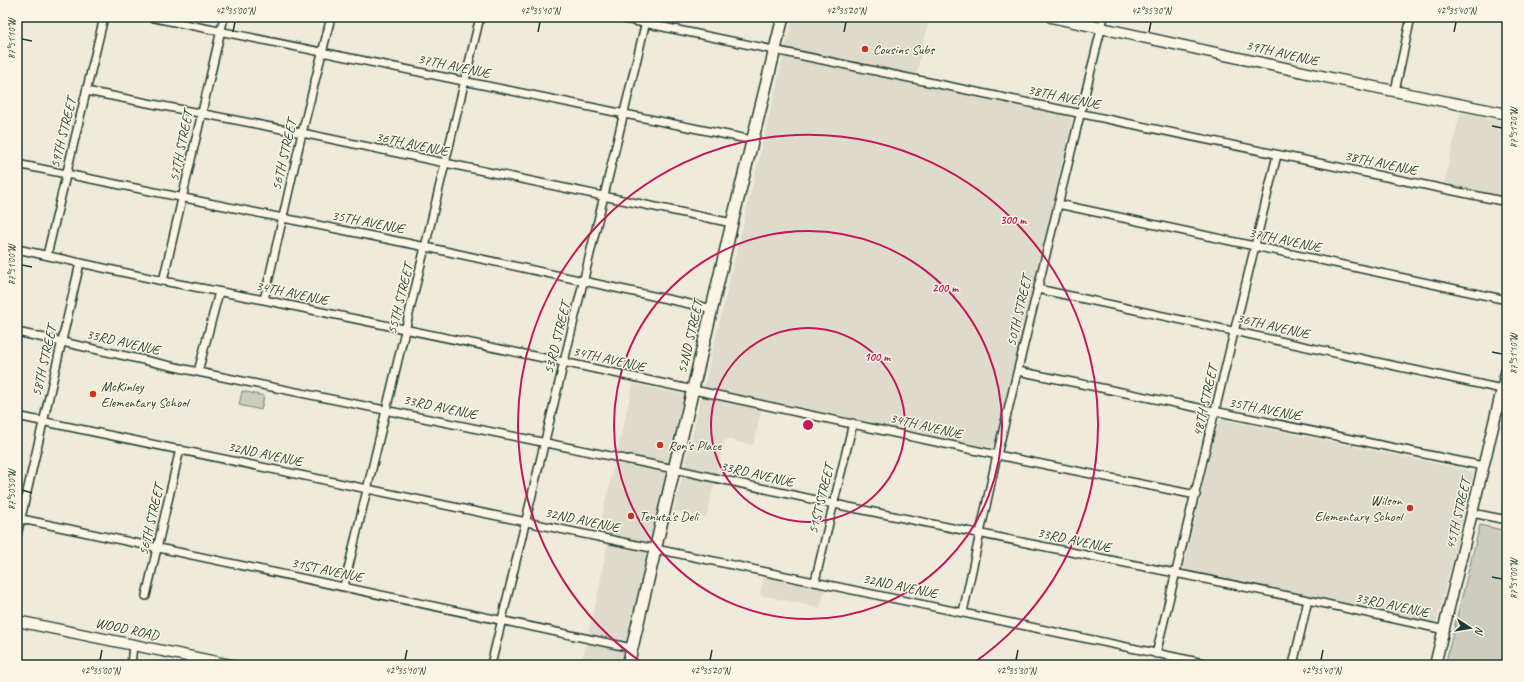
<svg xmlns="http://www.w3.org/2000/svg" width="1524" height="682" font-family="Caveat,sans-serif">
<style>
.built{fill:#dedbcc}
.green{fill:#cccdbf;stroke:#76857a}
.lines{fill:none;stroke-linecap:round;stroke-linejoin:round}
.street-casing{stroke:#1f3d34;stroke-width:10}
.secondary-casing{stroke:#1f3d34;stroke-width:13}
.primary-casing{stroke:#1f3d34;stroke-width:14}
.street{stroke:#fcf5e5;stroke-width:7}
.secondary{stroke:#fcf5e5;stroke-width:10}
.primary{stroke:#fcf5e5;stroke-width:11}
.ticks{fill:none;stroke:#1f3d34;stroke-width:1.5}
.ring{fill:none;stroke:#c2185b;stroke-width:2}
.poi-dot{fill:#c8321e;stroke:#fcf5e5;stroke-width:1.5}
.labels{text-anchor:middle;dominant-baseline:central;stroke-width:3;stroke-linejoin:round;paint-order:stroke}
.poi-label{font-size:14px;fill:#1f3d34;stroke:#fcf5e5;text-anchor:start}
.street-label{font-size:14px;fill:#1f3d34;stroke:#fcf5e5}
.centre{fill:#c2185b;stroke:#fcf5e5;stroke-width:2}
.ring-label{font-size:12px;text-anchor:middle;font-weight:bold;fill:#c2185b;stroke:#fcf5e5;stroke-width:3;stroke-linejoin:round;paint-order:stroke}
.neatline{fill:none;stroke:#1f3d34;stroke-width:1.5}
.ticks-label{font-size:10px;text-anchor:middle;fill:#1f3d34}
</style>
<rect width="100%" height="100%" fill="#efeada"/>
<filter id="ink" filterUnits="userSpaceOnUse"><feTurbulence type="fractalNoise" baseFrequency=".025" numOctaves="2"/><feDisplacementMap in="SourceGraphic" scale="8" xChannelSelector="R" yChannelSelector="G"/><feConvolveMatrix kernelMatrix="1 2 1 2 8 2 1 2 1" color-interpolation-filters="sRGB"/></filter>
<g filter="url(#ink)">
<path class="built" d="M 793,17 L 930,17 L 914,83 L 1068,116 L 1072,121 L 1071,127 L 995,444 L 990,447 L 983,446 L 764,400 L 753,445 L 725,439 L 706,518 L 674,511 Z
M 1460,113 L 1507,123 L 1507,198 L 1444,184 Z
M 633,384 L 686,395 L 684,411 L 622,665 L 581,665 L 599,589 L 608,540 L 597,538 Z
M 1221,419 L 1467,470 L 1473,473 L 1470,493 L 1437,620 L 1435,623 L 1431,623 L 1185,571 L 1184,566 L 1217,425 Z
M 764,575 L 825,588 L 820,608 L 760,595 Z"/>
<path class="green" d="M 242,391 L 264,396 L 261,410 L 239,405 Z
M 1480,525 L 1507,531 L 1507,665 L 1445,665 Z"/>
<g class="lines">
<defs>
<path id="street" d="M 150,17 L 752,140
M 615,17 L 1507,202
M 86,91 L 302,133 L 732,223
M 1395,91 L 1411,17
M 17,164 L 426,247 L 713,309
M 1058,204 L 1507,300
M 17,249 L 163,281 L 264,300 L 563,362 L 997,455 L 1196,495
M 47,255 L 104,17
M 163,281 L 224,17
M 1038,289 L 1502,389
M 264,300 L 302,133 L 331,17
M 17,332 L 198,372 L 674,469 L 834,504 L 1308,600 L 1445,630
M 1018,371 L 1483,466
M 198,372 L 219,292
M 17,416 L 1213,665
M 1472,513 L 1507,520
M 17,518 L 632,648
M 17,535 L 80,263
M 815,581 L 853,423
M 344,586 L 480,17
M 146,596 L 180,449
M 963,612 L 997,455 L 1104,17
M 1156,654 L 1277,155
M 131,665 L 133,645
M 491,665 L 647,17
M 1293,665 L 1308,600"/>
<path id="secondary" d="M 1051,17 L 1335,79 L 1507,114
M 17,621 L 231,665
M 1435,665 L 1507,369"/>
<path id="primary" d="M 628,665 L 732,223 L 783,17"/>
</defs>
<use href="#street" class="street-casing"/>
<use href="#secondary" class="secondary-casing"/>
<use href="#primary" class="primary-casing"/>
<use href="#street" class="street"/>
<use href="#secondary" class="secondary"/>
<use href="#primary" class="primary"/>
</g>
</g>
<path class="ticks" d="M 233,32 L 235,22M 538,32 L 540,22M 844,32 L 846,22M 1149,32 L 1151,22M 1454,32 L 1456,22M 22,39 L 32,41M 1492,126 L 1502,128M 22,265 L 32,267M 1492,352 L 1502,354M 22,490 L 32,493M 1492,577 L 1502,579M 100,660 L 102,650M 405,660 L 407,650M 710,660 L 712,650M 1016,660 L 1018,650M 1321,660 L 1323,650"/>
<g class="ring">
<circle cx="808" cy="425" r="97"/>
<circle cx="808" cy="425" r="194"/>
<path d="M644 664A290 290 0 1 1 972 664"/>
</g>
<g class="poi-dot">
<circle cx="865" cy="49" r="4"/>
<circle cx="93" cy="394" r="4"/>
<circle cx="660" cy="445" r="4"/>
<circle cx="1410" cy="508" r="4"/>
<circle cx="631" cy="516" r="4"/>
</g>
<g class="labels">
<g class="poi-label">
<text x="873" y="49">Cousins Subs</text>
<text x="101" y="386">McKinley<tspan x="101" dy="16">Elementary School</tspan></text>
<text x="668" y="445">Ron's Place</text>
<text x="1402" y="500" text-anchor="end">Wilson<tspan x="1402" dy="16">Elementary School</tspan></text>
<text x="639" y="516">Tenuta's Deli</text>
</g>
<g class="street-label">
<text transform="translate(1282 53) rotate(13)">39TH AVENUE</text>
<text transform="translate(454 66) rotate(12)">37TH AVENUE</text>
<text transform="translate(1064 97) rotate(12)">38TH AVENUE</text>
<text transform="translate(63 133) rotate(-76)">59TH STREET</text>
<text transform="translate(412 144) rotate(12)">36TH AVENUE</text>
<text transform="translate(181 146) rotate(-78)">57TH STREET</text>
<text transform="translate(284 155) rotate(-77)">56TH STREET</text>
<text transform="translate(1381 163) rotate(12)">38TH AVENUE</text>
<text transform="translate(368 222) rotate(11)">35TH AVENUE</text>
<text transform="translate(1285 240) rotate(12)">37TH AVENUE</text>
<text transform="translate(292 293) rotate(12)">34TH AVENUE</text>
<text transform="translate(400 299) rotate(-76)">55TH STREET</text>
<text transform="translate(1019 311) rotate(-77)">50TH STREET</text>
<text transform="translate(1273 326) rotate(13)">36TH AVENUE</text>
<text transform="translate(690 337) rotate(-77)">52ND STREET</text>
<text transform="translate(557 338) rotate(-76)">53RD STREET</text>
<text transform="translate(123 342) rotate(13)">33RD AVENUE</text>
<text transform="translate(609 359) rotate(13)">34TH AVENUE</text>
<text transform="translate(44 361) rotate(-77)">58TH STREET</text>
<text transform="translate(1205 401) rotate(-77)">48TH STREET</text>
<text transform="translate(440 407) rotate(12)">33RD AVENUE</text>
<text transform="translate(1265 409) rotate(11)">35TH AVENUE</text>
<text transform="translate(926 426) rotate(13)">34TH AVENUE</text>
<text transform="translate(265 454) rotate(12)">32ND AVENUE</text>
<text transform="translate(757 474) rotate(13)">33RD AVENUE</text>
<text transform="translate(821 499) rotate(-76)">51ST STREET</text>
<text transform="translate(1458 514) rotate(-77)">45TH STREET</text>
<text transform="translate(151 520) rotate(-77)">56TH STREET</text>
<text transform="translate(582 520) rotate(12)">32ND AVENUE</text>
<text transform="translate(1074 540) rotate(12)">33RD AVENUE</text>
<text transform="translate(327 570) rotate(12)">31ST AVENUE</text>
<text transform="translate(900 586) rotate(12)">32ND AVENUE</text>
<text transform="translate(1392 605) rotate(12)">33RD AVENUE</text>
<text transform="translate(127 629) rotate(12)">WOOD ROAD</text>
</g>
</g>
<circle cx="808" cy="425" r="6" class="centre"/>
<g class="ring-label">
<text x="1013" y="224">300 m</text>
<text x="945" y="292">200 m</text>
<text x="877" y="361">100 m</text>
</g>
<rect width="1524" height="682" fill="none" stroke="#fcf5e5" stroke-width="44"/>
<g transform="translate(1470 628) rotate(102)" stroke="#fcf5e5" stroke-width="3" paint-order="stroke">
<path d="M0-3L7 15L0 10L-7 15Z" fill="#1f3d34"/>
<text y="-6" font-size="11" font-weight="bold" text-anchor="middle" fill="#1f3d34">N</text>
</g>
<rect x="22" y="22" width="1480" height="638" class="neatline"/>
<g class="ticks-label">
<text x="235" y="14">42°35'00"N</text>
<text x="540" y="14">42°35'10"N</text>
<text x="846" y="14">42°35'20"N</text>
<text x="1151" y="14">42°35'30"N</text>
<text x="1456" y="14">42°35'40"N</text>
<text transform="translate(11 39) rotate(-90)" y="4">87°51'10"W</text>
<text transform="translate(1513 128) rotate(-90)" y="4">87°51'20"W</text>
<text transform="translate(11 265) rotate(-90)" y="4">87°51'00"W</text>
<text transform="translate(1513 354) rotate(-90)" y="4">87°51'10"W</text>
<text transform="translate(11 490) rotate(-90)" y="4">87°50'50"W</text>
<text transform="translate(1513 579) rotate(-90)" y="4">87°51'00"W</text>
<text x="100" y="674">42°35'00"N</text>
<text x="405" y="674">42°35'10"N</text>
<text x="710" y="674">42°35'20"N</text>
<text x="1016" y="674">42°35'30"N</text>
<text x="1321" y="674">42°35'40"N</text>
</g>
</svg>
